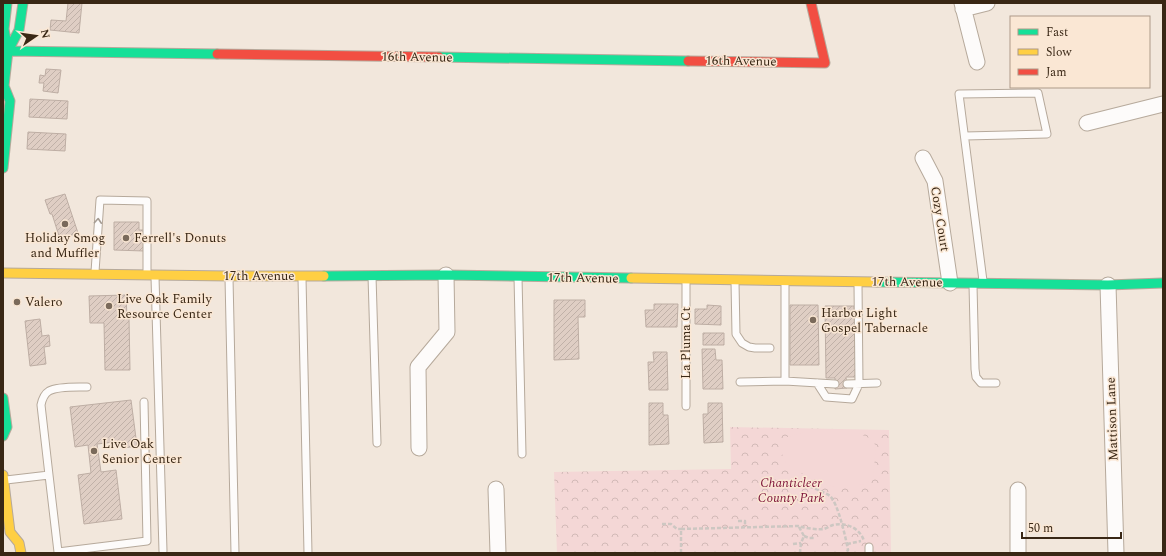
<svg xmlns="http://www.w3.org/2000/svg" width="1166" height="556" font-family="Spectral,serif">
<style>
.park{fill:url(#park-crowns)}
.pitch{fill:#f4d7d6}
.building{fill:url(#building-hatch);stroke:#beaea4}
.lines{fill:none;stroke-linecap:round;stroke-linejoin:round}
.lane-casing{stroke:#b6a99b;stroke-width:9}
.street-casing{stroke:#b6a99b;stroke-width:17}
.fast-casing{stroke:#b6a99b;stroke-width:11}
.slow-casing{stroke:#b6a99b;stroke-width:11}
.jam-casing{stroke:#b6a99b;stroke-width:11}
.path{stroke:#cdc7c2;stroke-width:2.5;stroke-dasharray:4 2;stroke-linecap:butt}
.lane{stroke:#fdfbfa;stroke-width:7}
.street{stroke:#fdfbfa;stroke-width:15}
.fast{stroke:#16e098;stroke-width:9}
.slow{stroke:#ffcf43;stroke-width:9}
.jam{stroke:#f24e42;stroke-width:9}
.oneway{stroke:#a59c93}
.poi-dot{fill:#7a6a5b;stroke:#fae7d4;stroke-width:1.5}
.labels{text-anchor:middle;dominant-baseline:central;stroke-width:3;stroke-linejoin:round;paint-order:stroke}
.street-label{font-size:13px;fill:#392715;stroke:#fae7d4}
.poi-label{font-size:13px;fill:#392715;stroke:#fae7d4;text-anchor:start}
.park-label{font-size:13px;font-style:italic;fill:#7d1439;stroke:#fae7d4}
</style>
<defs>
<pattern id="park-crowns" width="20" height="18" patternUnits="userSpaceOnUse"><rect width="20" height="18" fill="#f4d7d6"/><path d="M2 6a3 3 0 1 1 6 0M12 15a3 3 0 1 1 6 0" fill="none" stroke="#d2b9b7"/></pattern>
<pattern id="building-hatch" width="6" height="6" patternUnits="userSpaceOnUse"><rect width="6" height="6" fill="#dfcec4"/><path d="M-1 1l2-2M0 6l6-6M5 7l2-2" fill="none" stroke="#c0b1a8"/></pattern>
</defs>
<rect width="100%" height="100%" fill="#f2e7dc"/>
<path class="park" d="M 730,427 L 889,430 L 891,553 L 557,553 L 554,472 L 731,469 Z"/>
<path class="pitch" d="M 804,432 L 856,432 L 871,439 L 876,446 L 873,479 L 864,484 L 833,487 L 799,472 L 786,463 L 782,454 L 781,445 L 784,438 Z"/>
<path class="building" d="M 68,3 L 82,3 L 79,33 L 50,30 L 51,20 L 66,21 Z
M 46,69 L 61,70 L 58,93 L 43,91 L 44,83 L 39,83 L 40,75 L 45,76 Z
M 30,99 L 68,101 L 67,119 L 29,117 Z
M 28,132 L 66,134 L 65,151 L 27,149 Z
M 65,194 L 78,233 L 60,239 L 52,214 L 50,214 L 45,200 Z
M 114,222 L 139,222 L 139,230 L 144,230 L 144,251 L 114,250 Z
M 126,295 L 127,318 L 129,318 L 130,370 L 105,370 L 104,323 L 90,323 L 89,296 Z
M 554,300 L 585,300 L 585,317 L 578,317 L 579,359 L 554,360 Z
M 654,304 L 678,304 L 677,327 L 646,327 L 645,310 L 654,310 Z
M 707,305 L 721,306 L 721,325 L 695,324 L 695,309 L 707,309 Z
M 790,305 L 818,305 L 819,365 L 790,365 Z
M 825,306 L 854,306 L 856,377 L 846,377 L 847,388 L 835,389 L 835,378 L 826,378 Z
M 40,319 L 42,336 L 49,335 L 50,346 L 44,347 L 46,364 L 30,366 L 25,321 Z
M 703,333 L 724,333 L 724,345 L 703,345 Z
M 702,349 L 715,349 L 716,360 L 722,360 L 723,389 L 703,389 Z
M 653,352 L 667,352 L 668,390 L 649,390 L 648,362 L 654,362 Z
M 131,400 L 137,446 L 124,448 L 123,441 L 97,444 L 101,472 L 116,470 L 122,519 L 84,524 L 78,475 L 91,473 L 88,445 L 75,447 L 70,407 Z
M 649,403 L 663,403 L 663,415 L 668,415 L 669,444 L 649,445 Z
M 708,403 L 722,403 L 723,442 L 704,443 L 703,414 L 708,414 Z"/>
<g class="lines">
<defs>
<path id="lane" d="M 965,136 L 1047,134 L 1038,93 L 959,94 L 983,281
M 95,272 L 100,200 L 147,201 L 147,273
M 372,276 L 377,443
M 155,277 L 163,551
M 518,277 L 522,454
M 229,278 L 235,553
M 302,278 L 308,553
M 686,281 L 686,406
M 735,282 L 736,334 L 742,343 L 749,347 L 755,348 L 770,348
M 973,285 L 975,369 L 976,377 L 981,383 L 996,383
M 785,381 L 835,384
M 740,382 L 785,381 L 785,283
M 817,383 L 826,397 L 852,399 L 859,384 L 858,284
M 847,384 L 877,383
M 49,475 L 58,552 L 147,541 L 144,402
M 6,480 L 49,475 L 41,405 C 42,400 44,394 49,391 C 58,386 77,387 87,387
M 869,553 L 869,547"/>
<path id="street" d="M 962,3 L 977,62
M 963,9 L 987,3
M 1087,123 L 1163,104
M 923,158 L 935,181 L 950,283
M 1108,285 L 1116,553
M 419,448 L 418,367 L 447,332 L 446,275
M 496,489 L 498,553
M 1018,490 L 1018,553"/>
<path id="fast" d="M 8,51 L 217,54
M 8,51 L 19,30 L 23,3
M 439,57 L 688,61
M 3,168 L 10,101 L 4,86 L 8,51 L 4,29 L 7,3
M 324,276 L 446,275 L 631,278
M 877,282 L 1108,285 L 1163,283
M 3,398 L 7,427 L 3,436"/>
<path id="slow" d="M 3,273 L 229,276 L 324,276
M 631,278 L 877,282
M 3,475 L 10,532 L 19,543 L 21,553"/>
<path id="jam" d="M 217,54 L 439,57
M 688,61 L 825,63 L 811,3"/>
</defs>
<use href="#lane" class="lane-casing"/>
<use href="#street" class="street-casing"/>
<use href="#fast" class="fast-casing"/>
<use href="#slow" class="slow-casing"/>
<use href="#jam" class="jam-casing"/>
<path class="path" d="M 804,484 C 810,487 825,492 830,496 C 838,503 846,539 848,550 L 846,553
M 738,521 L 745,521 L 745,527
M 662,524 L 671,524 L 677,529 L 681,529
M 799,527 L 804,536 L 801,543 L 800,552 L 801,553
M 804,536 L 809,538 L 814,538
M 793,544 L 801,543
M 847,544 L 861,541
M 681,553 L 681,529 L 798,526 C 806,528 816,530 824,529 C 827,528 830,526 833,525 C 846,522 860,528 864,541"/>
<use href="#lane" class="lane"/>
<use href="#street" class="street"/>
<use href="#fast" class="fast"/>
<use href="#slow" class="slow"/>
<use href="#jam" class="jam"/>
</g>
<defs><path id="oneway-chevron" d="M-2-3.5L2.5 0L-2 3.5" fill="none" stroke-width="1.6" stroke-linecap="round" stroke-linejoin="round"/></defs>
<use class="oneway" href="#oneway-chevron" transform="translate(98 221) rotate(-86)"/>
<g class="poi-dot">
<circle cx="65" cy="224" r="4"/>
<circle cx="126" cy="238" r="4"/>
<circle cx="17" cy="302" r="4"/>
<circle cx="109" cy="306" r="4"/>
<circle cx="813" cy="320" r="4"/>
<circle cx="94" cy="451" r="4"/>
</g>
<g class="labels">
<g class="street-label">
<text transform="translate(417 57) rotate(1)">16th Avenue</text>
<text transform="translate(741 61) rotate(1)">16th Avenue</text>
<text transform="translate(940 219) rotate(81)">Cozy Court</text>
<text x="259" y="276">17th Avenue</text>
<text transform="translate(583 278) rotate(1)">17th Avenue</text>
<text transform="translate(907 282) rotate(1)">17th Avenue</text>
<text transform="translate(686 343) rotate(-90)">La Pluma Ct</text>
<text transform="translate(1112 419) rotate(-92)">Mattison Lane</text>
</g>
<g class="poi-label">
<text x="65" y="238" text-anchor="middle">Holiday Smog<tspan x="65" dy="15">and Muffler</tspan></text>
<text x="134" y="238">Ferrell's Donuts</text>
<text x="117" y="299">Live Oak Family<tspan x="117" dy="15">Resource Center</tspan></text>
<text x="25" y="302">Valero</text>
<text x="821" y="313">Harbor Light<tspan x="821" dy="15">Gospel Tabernacle</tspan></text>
<text x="102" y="444">Live Oak<tspan x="102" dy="15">Senior Center</tspan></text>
</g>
<g class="park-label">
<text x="791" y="483">Chanticleer<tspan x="791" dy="15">County Park</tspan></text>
</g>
</g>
<rect width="1166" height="556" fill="none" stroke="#392715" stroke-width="8"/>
<rect x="1010" y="16" width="140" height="72" fill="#fae7d4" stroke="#ad9a88"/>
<rect x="1018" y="29" width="20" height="6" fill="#16e098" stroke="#ad9a88"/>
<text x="1046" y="36" font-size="12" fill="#392715">Fast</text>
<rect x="1018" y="49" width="20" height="6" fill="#ffcf43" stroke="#ad9a88"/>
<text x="1046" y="56" font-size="12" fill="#392715">Slow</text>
<rect x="1018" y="69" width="20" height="6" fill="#f24e42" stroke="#ad9a88"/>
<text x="1046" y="76" font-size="12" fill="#392715">Jam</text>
<g transform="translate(36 36) rotate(77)" stroke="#fae7d4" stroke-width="3" paint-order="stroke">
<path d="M0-3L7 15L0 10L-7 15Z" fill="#392715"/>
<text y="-6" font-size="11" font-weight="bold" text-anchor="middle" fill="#392715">N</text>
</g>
<path d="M1022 532v6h99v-6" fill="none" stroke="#392715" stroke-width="2"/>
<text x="1028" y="532" font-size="12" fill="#392715" stroke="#fae7d4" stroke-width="3" paint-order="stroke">50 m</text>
</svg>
